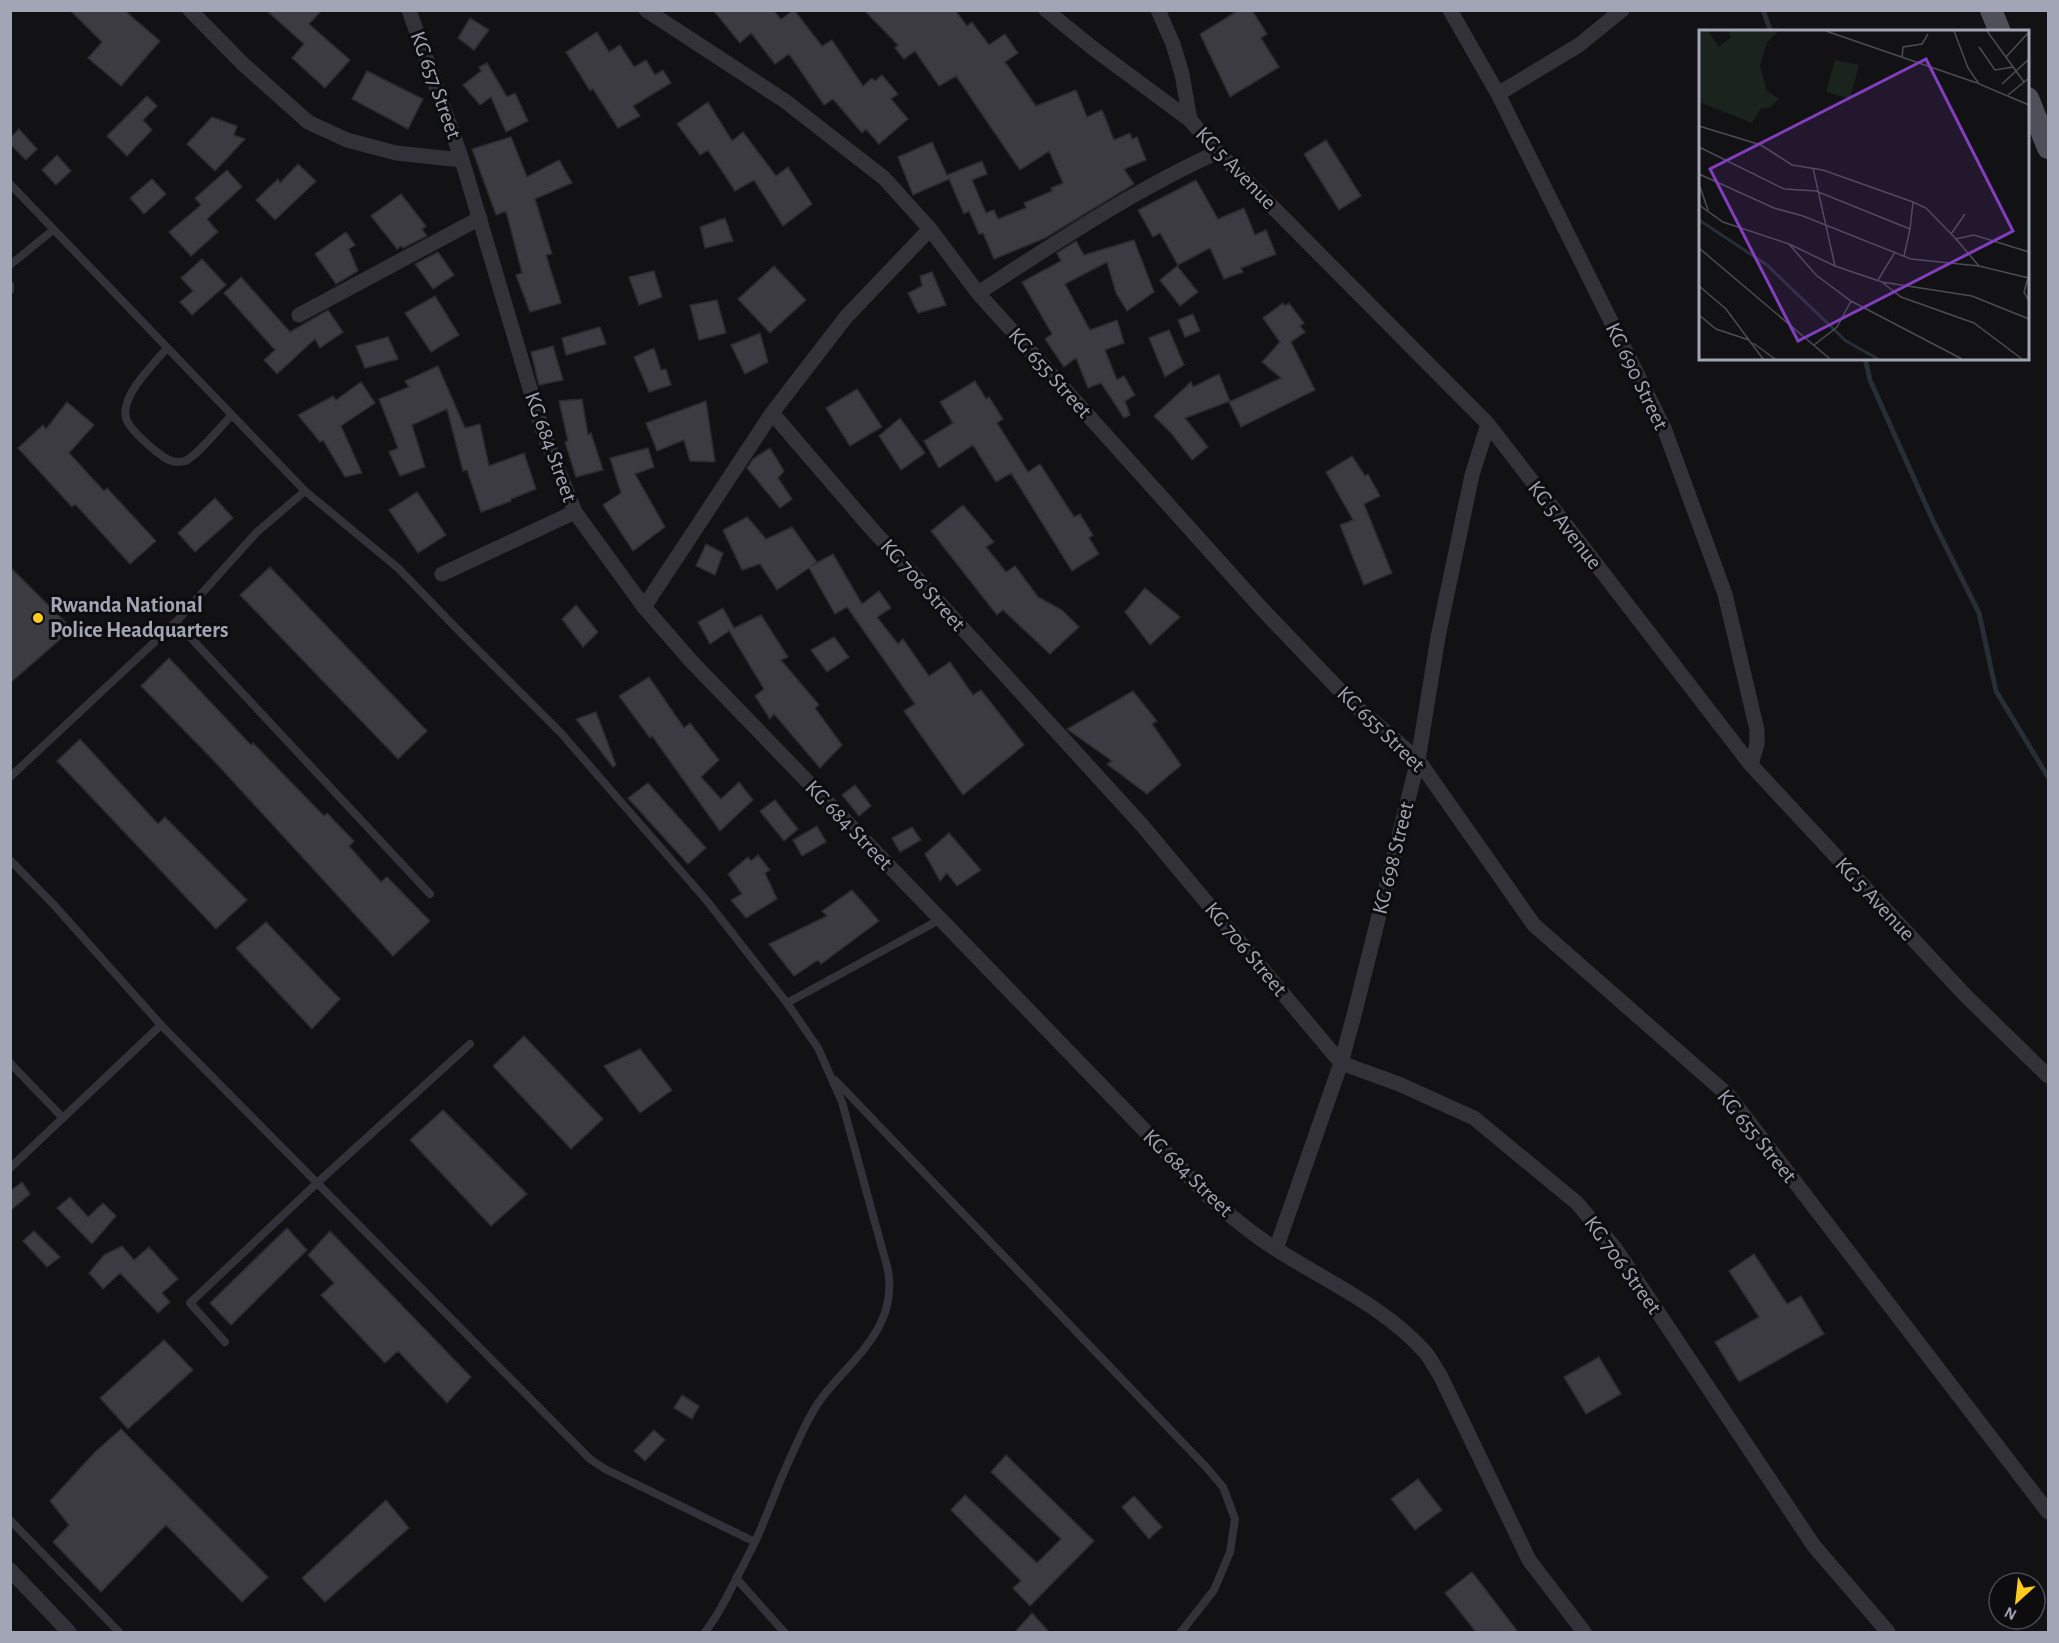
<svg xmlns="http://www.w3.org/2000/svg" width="2059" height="1643" font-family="'Alegreya Sans',sans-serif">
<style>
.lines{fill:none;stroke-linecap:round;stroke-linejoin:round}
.stream{stroke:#272e37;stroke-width:5}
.building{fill:#3c3b41;stroke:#2c2b2f;stroke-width:1.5}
.lane{stroke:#323238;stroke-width:8}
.street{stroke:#323238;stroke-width:15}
.primary{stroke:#4e4f58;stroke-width:22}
.poi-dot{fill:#fecb1f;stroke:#0d0c0e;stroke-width:2}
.labels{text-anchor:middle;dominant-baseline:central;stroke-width:6;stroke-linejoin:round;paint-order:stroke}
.street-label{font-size:22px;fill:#a2a5b5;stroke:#0d0c0e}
.poi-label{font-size:22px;font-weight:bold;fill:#a2a5b5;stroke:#0d0c0e;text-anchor:start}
.inset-river{fill:none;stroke:#272e37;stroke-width:3}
.inset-road{fill:none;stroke:#4c4c54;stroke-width:1.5}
.view{fill:#813ebe;fill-opacity:0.15;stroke:#813ebe;stroke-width:3}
.inset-edge{fill:none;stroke:#a2a5b5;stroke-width:3}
</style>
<rect width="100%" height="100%" fill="#121113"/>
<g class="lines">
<path class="stream" d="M 1763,10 L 1771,32
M 1865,358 L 1870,380 L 1934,523 L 1979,613 L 1996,691 L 2048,777"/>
</g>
<path class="building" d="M 70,10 L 124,10 L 160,41 L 121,86 L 88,58 L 102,42 Z
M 266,10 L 322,10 L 309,24 L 350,60 L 325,88 L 292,58 L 304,44 Z
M 713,10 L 773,10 L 781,19 L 794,10 L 822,46 L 832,40 L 863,86 L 872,78 L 875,81 L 882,75 L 898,94 L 891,99 L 908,119 L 879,144 L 866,129 L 862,133 L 833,99 L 824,105 L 789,54 L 775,64 L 751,33 L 740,43 Z
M 864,10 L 955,10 L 967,26 L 972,22 L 989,45 L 1005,34 L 1018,53 L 1005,62 L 1036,106 L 1076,90 L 1087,117 L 1102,110 L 1114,140 L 1130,133 L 1132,139 L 1137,137 L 1146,160 L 1124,169 L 1134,184 L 1045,238 L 994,259 L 983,233 L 979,234 L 969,211 L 964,214 L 949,179 L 913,195 L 898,157 L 932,142 L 947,175 L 982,161 L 987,174 L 972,180 L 986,213 L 994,210 L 998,219 L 1026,208 L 1024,203 L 1052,191 L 1051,188 L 1063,183 L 1049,151 L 1020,170 L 956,76 L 939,86 L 915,51 L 904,59 L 895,48 L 898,45 Z
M 1239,10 L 1252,10 L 1267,34 L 1261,38 L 1279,67 L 1230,97 L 1200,34 Z
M 470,18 L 489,30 L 474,50 L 458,38 Z
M 597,32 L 609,52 L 620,45 L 634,67 L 646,60 L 655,75 L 663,70 L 671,83 L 633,106 L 640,116 L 618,128 L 593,89 L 590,91 L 566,52 Z
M 487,63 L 507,97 L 515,93 L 528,121 L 506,132 L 491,97 L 480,105 L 463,85 L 481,71 L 479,67 Z
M 367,71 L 423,99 L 408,129 L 352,99 Z
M 147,96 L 157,106 L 143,120 L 152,130 L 127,156 L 107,136 Z
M 708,102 L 732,141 L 743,132 L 776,176 L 788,167 L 812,204 L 783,226 L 754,180 L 735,191 L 708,150 L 700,155 L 677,124 Z
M 212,117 L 237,126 L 234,135 L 245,139 L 215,171 L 187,144 Z
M 19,129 L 37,149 L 26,160 L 10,144 L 10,138 Z
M 511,137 L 527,177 L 559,160 L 572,183 L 535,199 L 552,254 L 546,255 L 561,303 L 530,312 L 516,275 L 522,273 L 506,211 L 496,215 L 472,149 Z
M 1326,140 L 1361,196 L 1339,210 L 1304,154 Z
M 57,155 L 71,171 L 56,185 L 42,170 Z
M 298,164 L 316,181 L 275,220 L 256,200 L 278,179 L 280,183 Z
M 227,170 L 242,187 L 207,219 L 218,232 L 191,256 L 169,232 L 201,205 L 195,198 Z
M 152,179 L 166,194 L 144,214 L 130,198 Z
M 1196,180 L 1218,219 L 1244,208 L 1255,235 L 1266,230 L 1276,254 L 1241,268 L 1243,272 L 1224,279 L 1210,248 L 1178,265 L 1160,233 L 1153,237 L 1138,210 Z
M 401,194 L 426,226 L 422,229 L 427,236 L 403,248 L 401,246 L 397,249 L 371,216 Z
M 725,218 L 733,241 L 705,248 L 700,227 Z
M 346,232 L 355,245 L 349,249 L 358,271 L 336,284 L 315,254 Z
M 1134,240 L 1154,292 L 1127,311 L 1116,293 L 1107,262 L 1065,284 L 1090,330 L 1117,320 L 1124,343 L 1105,350 L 1117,380 L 1124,376 L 1135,395 L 1125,401 L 1130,415 L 1124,418 L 1101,383 L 1088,388 L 1076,358 L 1064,367 L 1045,339 L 1052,334 L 1022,282 L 1061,261 L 1057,253 L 1076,241 L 1084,255 Z
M 438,252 L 454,275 L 433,289 L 415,264 Z
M 202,259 L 226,285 L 192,315 L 180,302 L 193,291 L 181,278 Z
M 774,266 L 806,300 L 770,333 L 738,299 Z
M 1177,266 L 1198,292 L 1180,306 L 1160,280 Z
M 654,271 L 662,297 L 639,305 L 629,277 Z
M 932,272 L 946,305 L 918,313 L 908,293 L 922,286 L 920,276 Z
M 241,277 L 290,332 L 328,310 L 343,332 L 320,348 L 315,339 L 277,374 L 264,360 L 275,350 L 224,293 Z
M 435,296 L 459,335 L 431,352 L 405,313 Z
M 717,300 L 726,333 L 699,340 L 690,305 Z
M 1283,303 L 1285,306 L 1289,303 L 1304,323 L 1300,326 L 1305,332 L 1291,342 L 1315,390 L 1241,427 L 1229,402 L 1281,378 L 1262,362 L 1280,342 L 1263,318 Z
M 1193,314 L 1200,331 L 1185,337 L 1178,320 Z
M 600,327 L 606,344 L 566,355 L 562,338 Z
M 1169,330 L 1184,365 L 1165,377 L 1149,338 Z
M 760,333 L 768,362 L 745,374 L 731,345 Z
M 388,337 L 398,359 L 365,368 L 356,346 Z
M 553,346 L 563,380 L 539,385 L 531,352 Z
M 654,348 L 661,370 L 666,369 L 671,385 L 649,392 L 634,357 Z
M 438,366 L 465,428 L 480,424 L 489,466 L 524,453 L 536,489 L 511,499 L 511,501 L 481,512 L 467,470 L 463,471 L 447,409 L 412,425 L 425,467 L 400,476 L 389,452 L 398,448 L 379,399 L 409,387 L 405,381 Z
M 1219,374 L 1230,401 L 1185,418 L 1208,447 L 1192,460 L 1172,434 L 1154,416 L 1191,382 L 1193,387 Z
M 975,381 L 986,399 L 989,397 L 1003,419 L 997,423 L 1028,472 L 1040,464 L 1074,517 L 1080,514 L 1093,535 L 1089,538 L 1099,554 L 1072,571 L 1011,473 L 996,482 L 973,445 L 939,468 L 924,441 L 953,423 L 940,402 Z
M 361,382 L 375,403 L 341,426 L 362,473 L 345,477 L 323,440 L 320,442 L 298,415 L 333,396 L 336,400 Z
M 857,389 L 882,427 L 850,446 L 826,408 Z
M 582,399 L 588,435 L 591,433 L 603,470 L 576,477 L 565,442 L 568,441 L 559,401 Z
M 706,401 L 715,462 L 690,461 L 684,440 L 657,451 L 646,423 Z
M 67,402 L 94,425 L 69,453 L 104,491 L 107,488 L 156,541 L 130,564 L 75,504 L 72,507 L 18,448 L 43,425 L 46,429 Z
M 900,418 L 925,453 L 901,470 L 879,436 Z
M 648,448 L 654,467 L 635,474 L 665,527 L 633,551 L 603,505 L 621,493 L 610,458 Z
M 770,448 L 784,471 L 778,478 L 792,499 L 780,508 L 747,468 L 753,459 Z
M 1352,456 L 1365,476 L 1368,474 L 1380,496 L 1364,504 L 1392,573 L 1364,585 L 1340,525 L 1353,520 L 1326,472 Z
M 417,492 L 446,535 L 418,553 L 389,510 Z
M 215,498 L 233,518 L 195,552 L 178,533 Z
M 963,505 L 994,542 L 986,547 L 1006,572 L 1015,566 L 1038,597 L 1062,610 L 1079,627 L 1050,654 L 1003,610 L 997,615 L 931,531 Z
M 747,517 L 766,539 L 792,527 L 817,562 L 811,566 L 833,554 L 862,604 L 879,591 L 891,608 L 877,617 L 898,644 L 903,639 L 929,676 L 950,662 L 973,695 L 981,690 L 1024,745 L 963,795 L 904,711 L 915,704 L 847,607 L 835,614 L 809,568 L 777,590 L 760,564 L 742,570 L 723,530 Z
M 706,544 L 723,553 L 715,575 L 696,566 Z
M 10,567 L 72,629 L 10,683 Z
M 270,567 L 427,731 L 398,759 L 240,595 Z
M 1145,588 L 1180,617 L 1150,645 L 1125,612 Z
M 576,605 L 598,632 L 583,647 L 562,619 Z
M 723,608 L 734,628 L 761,615 L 788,657 L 781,660 L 819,705 L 815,708 L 842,745 L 820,768 L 774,714 L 770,719 L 755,696 L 764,689 L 729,631 L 710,644 L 698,622 Z
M 834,637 L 849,657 L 827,672 L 811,650 Z
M 169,658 L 251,745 L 253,743 L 324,816 L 327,813 L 354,841 L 349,846 L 381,882 L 387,877 L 430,921 L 393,956 L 215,762 L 141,686 Z
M 649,677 L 684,728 L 690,723 L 719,760 L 701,777 L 721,799 L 739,782 L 753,800 L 720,831 L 652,736 L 650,738 L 619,696 Z
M 1133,691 L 1157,721 L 1152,724 L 1181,765 L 1147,794 L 1107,764 L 1112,761 L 1067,729 Z
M 596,712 L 616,765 L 613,767 L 576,719 Z
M 80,739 L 158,824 L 165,817 L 247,900 L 216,929 L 57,761 Z
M 648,783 L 706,848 L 688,864 L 628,798 Z
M 855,785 L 871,806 L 859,816 L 842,795 Z
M 775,800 L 798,829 L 784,841 L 760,811 Z
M 817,826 L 826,842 L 802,856 L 793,840 Z
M 912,827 L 921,840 L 900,852 L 892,838 Z
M 949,833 L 981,870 L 957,886 L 947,873 L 940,881 L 925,854 Z
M 758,855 L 770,870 L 765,873 L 777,899 L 746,918 L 731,900 L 742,894 L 728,874 L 748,857 L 751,861 Z
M 852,890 L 879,921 L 821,964 L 818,960 L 794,976 L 769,944 L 827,916 L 822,911 Z
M 266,922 L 340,999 L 312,1029 L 236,948 Z
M 524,1036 L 603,1119 L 571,1149 L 493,1066 Z
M 640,1049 L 672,1090 L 640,1113 L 604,1066 Z
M 443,1110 L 527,1194 L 491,1226 L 410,1140 Z
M 22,1182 L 30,1194 L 10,1211 L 10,1191 Z
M 70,1197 L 88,1217 L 103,1203 L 116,1216 L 92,1244 L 57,1208 Z
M 287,1228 L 307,1250 L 231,1325 L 210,1303 Z
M 34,1231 L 60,1257 L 47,1267 L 23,1241 Z
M 330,1231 L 471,1377 L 447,1403 L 398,1351 L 385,1363 L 321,1295 L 334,1283 L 308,1255 Z
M 122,1246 L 134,1260 L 149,1247 L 178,1279 L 162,1293 L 170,1302 L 158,1313 L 120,1273 L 103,1289 L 89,1273 L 104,1255 Z
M 1754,1254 L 1787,1304 L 1801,1296 L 1824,1334 L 1739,1382 L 1715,1342 L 1759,1317 L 1729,1271 Z
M 164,1340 L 193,1370 L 128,1429 L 100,1398 Z
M 1599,1357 L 1621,1394 L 1586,1414 L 1564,1377 Z
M 682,1395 L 699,1406 L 692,1419 L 674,1408 Z
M 121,1429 L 268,1577 L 242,1602 L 166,1525 L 101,1592 L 53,1542 L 69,1525 L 50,1501 L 95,1452 Z
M 654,1430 L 665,1440 L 645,1461 L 634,1451 Z
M 1006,1455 L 1094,1541 L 1030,1606 L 1013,1588 L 1021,1581 L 951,1510 L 965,1495 L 1037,1563 L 1061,1539 L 991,1472 Z
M 1418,1479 L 1442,1510 L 1415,1530 L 1391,1499 Z
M 1134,1496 L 1162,1527 L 1149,1539 L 1122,1507 Z
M 386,1500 L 409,1528 L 325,1602 L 302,1578 Z
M 1472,1572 L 1518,1632 L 1476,1632 L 1445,1593 Z
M 1032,1613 L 1049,1632 L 1015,1632 Z"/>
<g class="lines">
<path class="lane" d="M 10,184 L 305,491 L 398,568 L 458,630 L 561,733 L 707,901 L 787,1003 L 818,1048 L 842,1102 L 888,1270 C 898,1329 852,1358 821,1399 C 809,1415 801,1434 793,1452 C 779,1481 769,1511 756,1540 C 749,1554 742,1568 735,1581 C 726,1599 717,1617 705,1632
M 10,265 L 53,230
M 10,285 L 10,290
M 167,348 C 154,364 117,398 127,421 C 132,431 144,441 152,448 C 162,456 171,465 185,461 C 197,456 221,426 231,416
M 176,622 L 430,894
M 10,777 L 176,622 L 257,532 L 305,491
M 10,860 L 54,905 L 161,1025 L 590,1459 L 605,1469 L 755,1542
M 787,1003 L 939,920
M 10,1063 L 63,1118
M 835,1080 L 1206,1467 L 1223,1487 L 1235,1519 L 1230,1552 L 1214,1590 L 1181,1632
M 10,1168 L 161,1025
M 225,1342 L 190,1303 L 317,1183 L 470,1044
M 10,1520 L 119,1632
M 736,1578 L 784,1632"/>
<path class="street" d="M 190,10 L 243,64 L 308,122 L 347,140 L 396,153 L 462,160 L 542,429 L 575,512 L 644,607 L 692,662 L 1207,1195 C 1229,1215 1253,1235 1279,1251 C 1328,1282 1386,1308 1425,1352 C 1431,1359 1435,1368 1440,1375 L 1529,1560 L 1584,1632
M 409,10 L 462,160
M 646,10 L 785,101 L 884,178 L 930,229 L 978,293 L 1263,610 L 1352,703 L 1418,760 L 1534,925 L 1729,1096 L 2048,1512
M 1046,10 L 1094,49 L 1190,120 L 1218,152 L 1488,424 L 1751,765 L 1965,995 L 2048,1076
M 1158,10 L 1173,44 L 1182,74 L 1190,120
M 1450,10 L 1498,94 L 1664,428 L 1725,594 L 1757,730 L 1757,744 L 1751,765
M 1498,94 L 1579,45 L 1622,10
M 930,229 L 846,317 L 772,413 L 870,527 L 1141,824 L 1341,1063 L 1399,1084 L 1474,1118 L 1577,1203 L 1615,1248 L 1814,1546 L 1888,1632
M 978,293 C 1055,243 1134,190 1218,152
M 299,315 L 480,218
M 442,574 L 575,512
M 644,607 L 772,413
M 1276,1249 L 1341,1063 L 1353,1019 L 1418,760 L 1438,637 L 1472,475 L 1488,424
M 10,1570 L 69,1632"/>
<path class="primary" d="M 1991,10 L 2000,32
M 2028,98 L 2048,148"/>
</g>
<circle class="poi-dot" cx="38" cy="618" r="6"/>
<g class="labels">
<g class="street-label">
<text transform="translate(436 85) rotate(70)">KG 657 Street</text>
<text transform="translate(1236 168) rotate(46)">KG 5 Avenue</text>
<text transform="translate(1050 373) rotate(48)">KG 655 Street</text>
<text transform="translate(1637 376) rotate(64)">KG 690 Street</text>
<text transform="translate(551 447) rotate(70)">KG 684 Street</text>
<text transform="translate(1565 525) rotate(52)">KG 5 Avenue</text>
<text transform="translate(923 585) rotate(48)">KG 706 Street</text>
<text transform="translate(1381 729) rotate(44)">KG 655 Street</text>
<text transform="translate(849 825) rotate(46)">KG 684 Street</text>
<text transform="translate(1393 858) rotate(-76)">KG 698 Street</text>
<text transform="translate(1875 899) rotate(47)">KG 5 Avenue</text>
<text transform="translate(1246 949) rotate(50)">KG 706 Street</text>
<text transform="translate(1757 1136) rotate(51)">KG 655 Street</text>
<text transform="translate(1188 1173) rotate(44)">KG 684 Street</text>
<text transform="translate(1623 1265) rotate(54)">KG 706 Street</text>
</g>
<g class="poi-label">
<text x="50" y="605">Rwanda National<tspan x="50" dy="25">Police Headquarters</tspan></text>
</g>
</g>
<g transform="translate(1699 30)">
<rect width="330" height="330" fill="#121113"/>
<path d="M 0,1 L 9,1 L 20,17 L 32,7 L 29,1 L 80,1 L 68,12 L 61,36 L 68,61 L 80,69 L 70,78 L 62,78 L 53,93 L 0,72 ZM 136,30 L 160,35 L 151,69 L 127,62 Z" fill="#1b231d"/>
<path class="inset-river" d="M 0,190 L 68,235 L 147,311 L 179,329"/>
<path class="inset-road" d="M 127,1 L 278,53M 255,1 L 269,38 L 280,54 L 330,75M 288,1 L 325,52M 280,17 L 296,40 L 314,37M 307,27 L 330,2M 203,28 L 204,17 L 223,14 L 229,4M 303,54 L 330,29M 309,65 L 330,48M 0,96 L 62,115 L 93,135 L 124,140 L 214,172 L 227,178 L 257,209 L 275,205 L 330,222M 0,117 L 85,159 L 117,161 L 211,199 L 205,226M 114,138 L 136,236M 0,144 L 75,178 L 104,186 L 212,229 L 280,236 L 330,248M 0,154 L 9,180M 0,175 L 24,192 L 90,214 L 136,236 L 183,252 L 273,266 L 330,289M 211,199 L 214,172M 252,204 L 266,184M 257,209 L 280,236M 90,214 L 117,245 L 152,271 L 263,329M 0,218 L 131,329M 329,248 L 325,262 L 330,271M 179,250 L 196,222M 184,253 L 202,267 L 275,293 L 323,329M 0,256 L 27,279 L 64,329M 0,285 L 17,299 L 50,310M 54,313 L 76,329M 115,315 L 138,297 L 152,271"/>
<path class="view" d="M 227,29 L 314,201 L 99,311 L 11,139 Z"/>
<rect width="330" height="330" class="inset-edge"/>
</g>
<rect width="2059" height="1643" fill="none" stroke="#a2a5b5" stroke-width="24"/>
<g transform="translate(2017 1601) rotate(207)"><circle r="28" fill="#0d0c0e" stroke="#494951" stroke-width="1.5"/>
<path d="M0-4.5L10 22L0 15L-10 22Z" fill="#fecb1f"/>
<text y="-9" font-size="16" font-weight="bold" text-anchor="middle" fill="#a2a5b5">N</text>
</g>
</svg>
